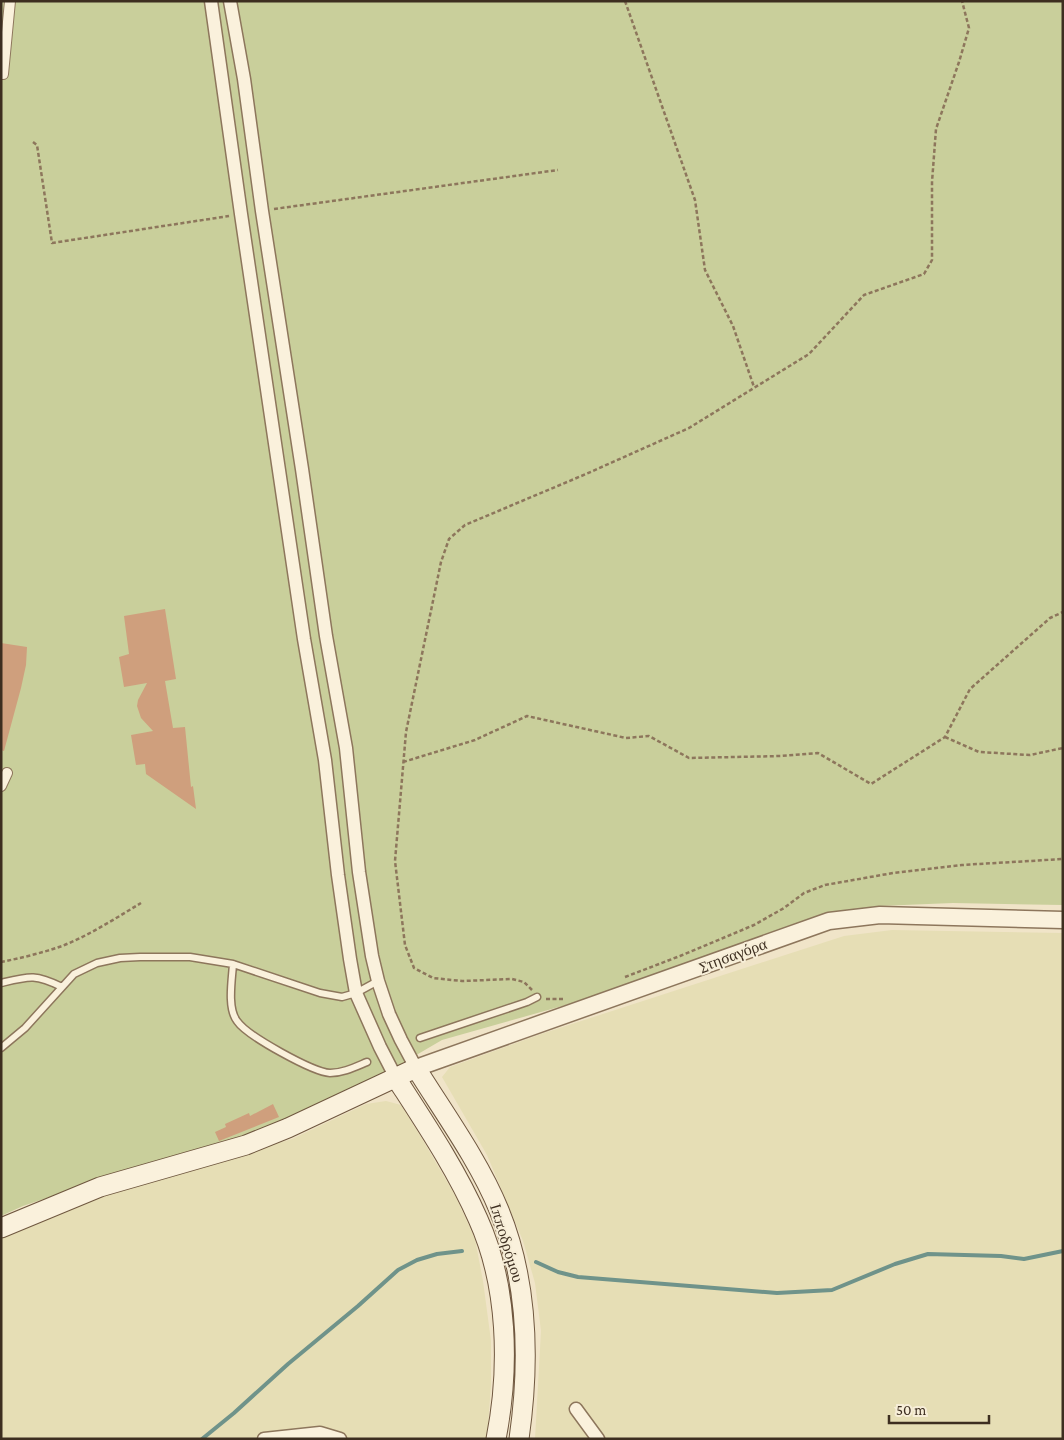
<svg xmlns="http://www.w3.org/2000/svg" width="1064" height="1440" font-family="'Crimson Pro',serif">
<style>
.farmland{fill:#e6deb5}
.green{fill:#c9cf9b}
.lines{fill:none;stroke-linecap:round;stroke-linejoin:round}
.stream{stroke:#6f938a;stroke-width:4}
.building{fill:#cf9f7d}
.service-casing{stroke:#8d765c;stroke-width:9}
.pedestrian-casing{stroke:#8d765c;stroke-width:12}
.minor-casing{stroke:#8d765c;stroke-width:15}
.tertiary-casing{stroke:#8d765c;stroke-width:19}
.secondary-casing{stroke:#6f573f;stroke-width:21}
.path{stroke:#8d765c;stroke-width:2.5;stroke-dasharray:4 2.5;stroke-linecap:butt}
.service{stroke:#faf1dc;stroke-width:6}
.pedestrian{stroke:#faf1dc;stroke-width:10}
.minor{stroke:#faf1dc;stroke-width:12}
.tertiary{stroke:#faf1dc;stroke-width:16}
.secondary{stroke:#faf1dc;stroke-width:19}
.labels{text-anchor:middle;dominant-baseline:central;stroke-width:4;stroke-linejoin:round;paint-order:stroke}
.street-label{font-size:16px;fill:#3d2e20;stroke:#f7eed8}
</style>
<rect width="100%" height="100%" fill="#f0e4c8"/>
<path class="farmland" d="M 892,930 L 1063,933 L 1063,1439 L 535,1439 L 541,1331 L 535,1283 L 523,1241 L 487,1155 L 442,1077 L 450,1067 L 541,1034 L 844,936 Z
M 386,1101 L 401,1105 L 421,1137 L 456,1197 L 475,1239 L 483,1281 L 491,1341 L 491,1385 L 487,1439 L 1,1439 L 1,1236 L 103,1193 L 292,1139 L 366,1104 Z"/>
<path class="green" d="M 1,1 L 1063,1 L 1063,905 L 953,903 L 879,906 L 835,912 L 594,997 L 442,1040 L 353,1092 L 250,1138 L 132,1169 L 23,1206 L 1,1216 Z"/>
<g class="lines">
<path class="stream" d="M 536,1262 L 558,1272 L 578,1277 L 777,1293 L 832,1290 L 895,1264 L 928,1254 L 1001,1256 L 1024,1259 L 1063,1251
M 202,1439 L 234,1413 L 288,1364 L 358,1306 L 398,1270 L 417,1260 L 437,1254 L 462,1251"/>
</g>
<path class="building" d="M 165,609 L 176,679 L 165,681 L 173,728 L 185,727 L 191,787 L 193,786 L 196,809 L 146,774 L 145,764 L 136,765 L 131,735 L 153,731 L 141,718 L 137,706 L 138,700 L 147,683 L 124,687 L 119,657 L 129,654 L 124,616 Z
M 1,643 L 27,647 L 26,665 L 21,688 L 4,751 L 1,750 Z
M 273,1104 L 279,1117 L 219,1141 L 215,1132 L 226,1127 L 225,1124 L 249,1113 L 250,1116 Z"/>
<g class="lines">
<defs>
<path id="service" d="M 233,964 C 232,980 227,1008 237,1021 C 247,1036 313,1072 330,1073 C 343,1073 355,1067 367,1062
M 1,983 C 30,976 35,974 62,987
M 420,1038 L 527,1002 L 537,997
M 1,1048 L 25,1028 L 74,974 L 97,963 L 120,958 L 140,957 L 190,957 L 233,964 L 320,993 L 342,997 L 356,993 L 378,981"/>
<path id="pedestrian" d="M 1,74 L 3,74 L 10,1
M 1,786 L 7,773"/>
<path id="minor" d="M 211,1 L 241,214 L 304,639 L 325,760 L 338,875 L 350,959 L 356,993 L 380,1047 L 396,1078
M 230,1 L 244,79 L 262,211 L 302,469 L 326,636 L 346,748 L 359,872 L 372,956 L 378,981 L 389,1014 L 401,1040 L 416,1068
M 576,1409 L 598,1439
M 264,1439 L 320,1433 L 340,1439"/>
<path id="tertiary" d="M 416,1068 L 829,921 L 880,915 L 1063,920"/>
<path id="secondary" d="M 396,1078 C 425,1123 456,1169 478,1219 C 508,1285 510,1368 496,1439
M 1,1228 L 100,1187 L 246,1145 L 288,1128 L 416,1068 C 444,1113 479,1161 499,1210 C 529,1283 530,1362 519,1439"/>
</defs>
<use href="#service" class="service-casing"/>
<use href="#pedestrian" class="pedestrian-casing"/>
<use href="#minor" class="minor-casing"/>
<use href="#tertiary" class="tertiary-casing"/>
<use href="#secondary" class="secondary-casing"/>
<path class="path" d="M 625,1 L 695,200 L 705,270 L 733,326 L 754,387
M 33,142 L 37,145 L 52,243 L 229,216
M 274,209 L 558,170
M 945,737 L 979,752 L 1030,755 L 1063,748
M 403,762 L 475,740 L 527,716 L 626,738 L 649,736 L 689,758 L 781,756 L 818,753 L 871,784 L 945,737 L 970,689 L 1050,618 L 1063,612
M 1,962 C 21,958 42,953 62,946 C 90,935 116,918 141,903
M 625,977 L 680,956 L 754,925 L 784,908 L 804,893 L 825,885 L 893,873 L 962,865 L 1063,859
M 532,990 L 524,982 L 512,979 L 462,981 L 433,978 L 414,968 L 405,945 L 395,861 L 406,732 L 441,562 L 449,539 L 465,525 L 586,474 L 689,428 L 809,354 L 864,295 L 924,274 L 932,260 L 932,182 L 936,129 L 959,62 L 969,28 L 962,1
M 546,999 L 563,999"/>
<use href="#service" class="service"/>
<use href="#pedestrian" class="pedestrian"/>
<use href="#minor" class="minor"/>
<use href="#tertiary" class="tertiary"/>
<use href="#secondary" class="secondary"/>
</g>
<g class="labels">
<g class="street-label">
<text transform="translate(733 955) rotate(-20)">Στησαγόρα</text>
<text transform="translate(507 1243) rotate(73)">Ιπποδρόμου</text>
</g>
</g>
<rect width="1064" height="1440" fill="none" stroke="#3d2e20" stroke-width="5"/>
<path d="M889 1415v8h100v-8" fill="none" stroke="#3d2e20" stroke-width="2.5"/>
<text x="896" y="1415" font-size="15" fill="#3d2e20" stroke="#f7eed8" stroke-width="4" paint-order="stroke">50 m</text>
</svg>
